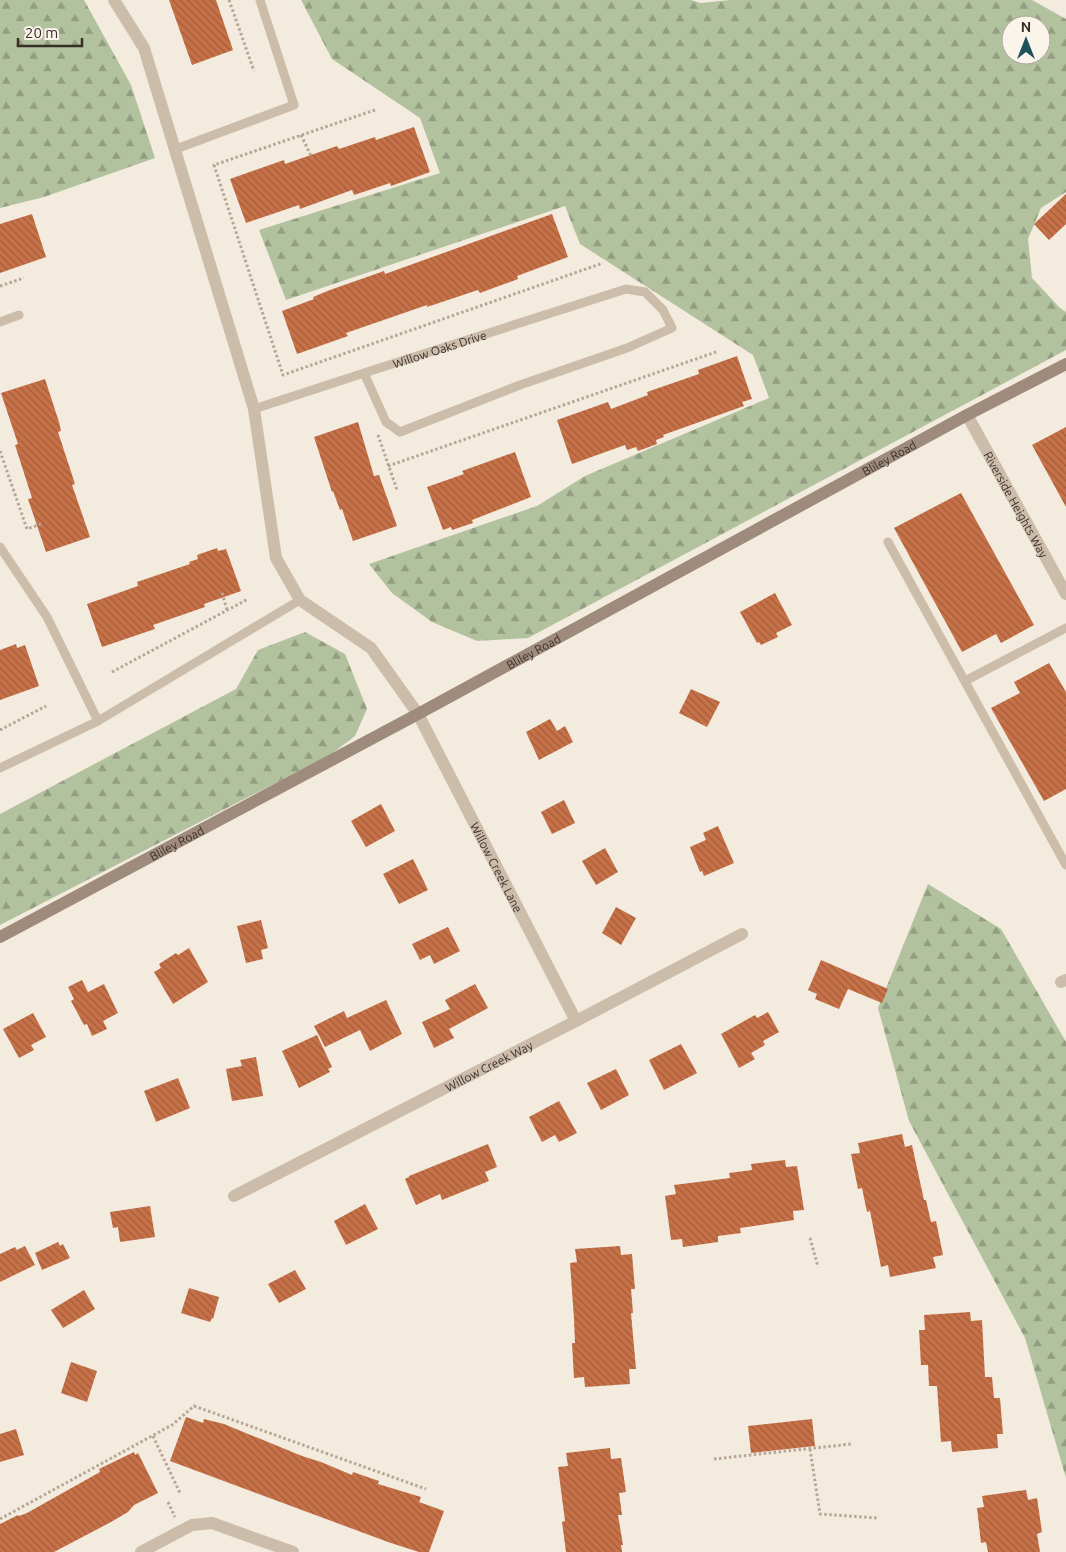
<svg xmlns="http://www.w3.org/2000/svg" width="1066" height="1552" font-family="Ubuntu,sans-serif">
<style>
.forest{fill:url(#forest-firs);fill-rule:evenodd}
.building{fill:url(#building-back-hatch)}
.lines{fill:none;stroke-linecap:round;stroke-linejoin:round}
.path{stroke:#b7a694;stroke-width:3;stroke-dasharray:2.5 2.5;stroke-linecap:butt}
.lane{stroke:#ccbcaa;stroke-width:9}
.street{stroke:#ccbcaa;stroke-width:12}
.secondary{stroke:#9f8b7b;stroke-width:12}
.labels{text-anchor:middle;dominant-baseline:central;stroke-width:4;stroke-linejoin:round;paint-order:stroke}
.street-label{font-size:12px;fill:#392f29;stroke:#faf4eb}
</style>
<defs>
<pattern id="forest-firs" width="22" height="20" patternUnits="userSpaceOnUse" patternTransform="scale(1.25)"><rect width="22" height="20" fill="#b3c29e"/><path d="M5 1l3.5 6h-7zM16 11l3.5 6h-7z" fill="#939e81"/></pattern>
<pattern id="building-back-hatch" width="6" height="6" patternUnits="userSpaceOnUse" patternTransform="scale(1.25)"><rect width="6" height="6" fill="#c77148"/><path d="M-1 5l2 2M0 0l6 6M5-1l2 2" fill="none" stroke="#a35d3c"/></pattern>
</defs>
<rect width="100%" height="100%" fill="#f3ebde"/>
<path class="forest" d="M 0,0 L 84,0 L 131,85 L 155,158 L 44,197 L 0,208 Z
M 301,0 L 691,0 L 701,3 L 730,0 L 1032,0 L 1066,19 L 1066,192 L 1041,208 L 1028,239 L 1032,278 L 1060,308 L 1066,312 L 1066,350 L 528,638 L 477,641 L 432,622 L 392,593 L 369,564 L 537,506 L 585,476 L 769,398 L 753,355 L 580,244 L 565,206 L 286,300 L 259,230 L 440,173 L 420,118 L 332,59 ZM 1011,25 L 1041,25 L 1041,55 L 1011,55 Z
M 305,632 L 345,654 L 367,709 L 355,736 L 330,755 L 0,925 L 0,814 L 236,689 L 258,650 Z
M 928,884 L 1001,929 L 1066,1042 L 1066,1478 L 1025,1338 L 909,1121 L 878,1008 Z"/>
<path class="building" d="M 169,0 L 216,0 L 233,50 L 192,65 Z
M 414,127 L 430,172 L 391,186 L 390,183 L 354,195 L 352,190 L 300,209 L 299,205 L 246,223 L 230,179 L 284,160 L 285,164 L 337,146 L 339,149 L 375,137 L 376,140 Z
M 1066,194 L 1066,224 L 1049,240 L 1034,224 Z
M 32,214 L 46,257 L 0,273 L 0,224 Z
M 552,214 L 568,257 L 517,276 L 518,279 L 496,287 L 480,293 L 478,290 L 427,307 L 427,305 L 346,333 L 348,336 L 297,354 L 282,311 L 314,299 L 313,297 L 330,290 L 384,271 L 385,274 Z
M 737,356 L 752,399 L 742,402 L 744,406 L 663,435 L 664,437 L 656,440 L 657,444 L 638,451 L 636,447 L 627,450 L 625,445 L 572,464 L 557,420 L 608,402 L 611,409 L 648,395 L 647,392 L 699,374 L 698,370 Z
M 45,379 L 59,422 L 61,431 L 58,432 L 75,484 L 72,485 L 90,537 L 46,552 L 28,499 L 32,498 L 15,445 L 18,444 L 1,393 Z
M 358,422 L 374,476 L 379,475 L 397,526 L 353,541 L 342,509 L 340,510 L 333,491 L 332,492 L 314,437 Z
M 1066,427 L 1066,507 L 1032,445 Z
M 515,452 L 531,497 L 472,520 L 473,523 L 452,530 L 451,527 L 443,530 L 427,487 L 464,474 L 462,471 Z
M 961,493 L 1034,625 L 1001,643 L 996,634 L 962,652 L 894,528 Z
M 217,548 L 218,551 L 226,549 L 241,591 L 204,604 L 205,607 L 153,625 L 155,629 L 102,647 L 87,604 L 138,586 L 137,582 L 190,564 L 189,562 L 198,559 L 197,555 Z
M 775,593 L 792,625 L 776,633 L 778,637 L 761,645 L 759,642 L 757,643 L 740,612 Z
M 16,644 L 17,648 L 25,645 L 39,686 L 0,700 L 0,650 Z
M 1049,663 L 1066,692 L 1066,789 L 1044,801 L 991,708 L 1020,693 L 1014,682 Z
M 691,689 L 720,702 L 707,727 L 679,713 Z
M 550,719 L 557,731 L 565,726 L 573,742 L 539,760 L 526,732 Z
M 564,800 L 575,823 L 552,834 L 541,812 Z
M 381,804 L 395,831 L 366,847 L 351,821 Z
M 718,826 L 734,863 L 704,876 L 702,871 L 700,872 L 690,847 L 706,840 L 703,833 Z
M 605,848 L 618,872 L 596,885 L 582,861 Z
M 413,859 L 428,890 L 399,904 L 383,874 Z
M 616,907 L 636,918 L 621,945 L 602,933 Z
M 261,920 L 268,948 L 261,950 L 263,959 L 246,963 L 237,926 Z
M 448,927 L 460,951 L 434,964 L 430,955 L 420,960 L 412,944 Z
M 189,948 L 208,982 L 173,1004 L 154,972 L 161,968 L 159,964 L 176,953 L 178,955 Z
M 821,960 L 888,989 L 882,1003 L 848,989 L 839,1009 L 815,999 L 817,994 L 808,990 Z
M 82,980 L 88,992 L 104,984 L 118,1013 L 103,1021 L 107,1029 L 92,1036 L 87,1024 L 84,1025 L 71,1001 L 74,999 L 68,987 Z
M 475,984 L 488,1008 L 449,1029 L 454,1038 L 434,1048 L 422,1022 L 450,1009 L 445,1000 Z
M 386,1000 L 402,1034 L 370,1051 L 360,1030 L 325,1047 L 314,1026 L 344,1011 L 347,1018 Z
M 768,1012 L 779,1032 L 763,1041 L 765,1045 L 751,1053 L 755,1059 L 739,1068 L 721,1034 L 755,1015 L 757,1018 Z
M 33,1013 L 46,1037 L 31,1045 L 34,1050 L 19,1058 L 3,1029 Z
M 317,1035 L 332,1067 L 328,1069 L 330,1072 L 299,1088 L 282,1051 Z
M 681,1044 L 697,1073 L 664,1090 L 649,1060 Z
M 256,1057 L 263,1096 L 232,1101 L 226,1069 L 242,1066 L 240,1060 Z
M 616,1069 L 629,1095 L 601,1110 L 587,1083 Z
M 178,1078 L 190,1108 L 156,1122 L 144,1091 Z
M 559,1101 L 577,1133 L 559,1142 L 555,1135 L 542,1142 L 529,1117 Z
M 902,1134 L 905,1147 L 912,1145 L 924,1200 L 926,1200 L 931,1222 L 936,1221 L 943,1255 L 933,1257 L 936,1268 L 890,1277 L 888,1265 L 881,1267 L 870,1211 L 867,1212 L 862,1188 L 858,1189 L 851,1154 L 860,1153 L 858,1143 Z
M 488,1144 L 497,1167 L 485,1172 L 489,1181 L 442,1200 L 440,1194 L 416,1205 L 405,1179 L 409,1177 L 409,1176 Z
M 785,1160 L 786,1167 L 797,1166 L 804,1210 L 793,1211 L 794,1220 L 740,1228 L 741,1233 L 718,1236 L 718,1242 L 683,1247 L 682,1239 L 671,1240 L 665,1196 L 676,1194 L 674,1185 L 730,1178 L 729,1173 L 752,1170 L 751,1164 Z
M 365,1204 L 378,1229 L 346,1245 L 334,1221 Z
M 150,1206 L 155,1237 L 120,1242 L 118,1227 L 113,1228 L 110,1212 Z
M 58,1242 L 60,1246 L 63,1244 L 70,1258 L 42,1270 L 35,1253 Z
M 25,1246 L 35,1265 L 0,1282 L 0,1254 L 15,1247 L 17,1250 Z
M 620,1246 L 621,1255 L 632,1254 L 635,1289 L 631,1289 L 633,1313 L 631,1313 L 636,1369 L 629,1369 L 630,1384 L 585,1387 L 584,1377 L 574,1378 L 572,1343 L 575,1343 L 574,1319 L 570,1263 L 577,1262 L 575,1249 Z
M 295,1270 L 306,1289 L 279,1303 L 268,1284 Z
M 189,1288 L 219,1297 L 213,1319 L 212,1318 L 210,1322 L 181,1313 Z
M 84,1290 L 95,1309 L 63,1328 L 51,1310 Z
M 970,1312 L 971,1321 L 982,1320 L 985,1377 L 992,1377 L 994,1398 L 1000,1398 L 1003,1434 L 997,1434 L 998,1448 L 952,1452 L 951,1441 L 941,1442 L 937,1386 L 929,1386 L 928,1365 L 921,1365 L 919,1330 L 925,1330 L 924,1315 Z
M 71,1362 L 97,1371 L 87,1402 L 61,1393 Z
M 186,1417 L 203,1423 L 204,1419 L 224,1424 L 302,1456 L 321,1462 L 352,1475 L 353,1472 L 379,1481 L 378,1484 L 421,1497 L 419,1502 L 444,1511 L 429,1552 L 419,1552 L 388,1542 L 170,1461 Z
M 812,1419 L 815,1446 L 751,1453 L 748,1426 Z
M 16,1429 L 24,1455 L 0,1462 L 0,1434 Z
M 610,1448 L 611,1459 L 621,1458 L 626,1492 L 619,1493 L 622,1515 L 618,1515 L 623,1545 L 621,1545 L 622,1552 L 566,1552 L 562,1522 L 565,1521 L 558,1467 L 568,1466 L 566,1453 Z
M 134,1452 L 135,1455 L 138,1453 L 158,1493 L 134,1505 L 128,1512 L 111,1522 L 54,1552 L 0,1552 L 0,1524 L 18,1515 L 19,1516 L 27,1513 L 100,1472 L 99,1469 Z
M 1026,1490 L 1028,1500 L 1037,1498 L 1042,1532 L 1037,1534 L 1040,1552 L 988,1552 L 986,1542 L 981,1543 L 977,1508 L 984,1507 L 982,1496 Z"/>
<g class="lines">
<path class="path" d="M 229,0 L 254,71
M 375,110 L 214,165 L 283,375 L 603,263
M 301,135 L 312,158
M 0,286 L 24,278
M 378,435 L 397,490
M 0,451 L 27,529 L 41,524
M 388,466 L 716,352
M 222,593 L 227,610
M 112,672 L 248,599
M 0,730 L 46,706
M 810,1238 L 818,1267
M 153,1436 L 180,1493
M 810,1449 L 820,1514 L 878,1518
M 714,1459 L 851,1444
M 168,1502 L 175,1517
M 0,1519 L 172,1425 L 194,1406 L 426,1489"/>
<g class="lane">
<path d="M 176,149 L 294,105 L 260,0"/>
<path d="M 0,322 L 19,315"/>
<path id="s1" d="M 254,409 L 358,375 L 364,373 L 626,289 L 645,292 L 663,310 L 672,328 L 627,348 L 520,385 L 400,432 L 386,422 L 364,373"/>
<path d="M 888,542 L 1066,865"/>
<path d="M 0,547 L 47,617 L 98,721"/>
<path d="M 965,681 L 1066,628"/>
<path d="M 0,768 L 98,721 L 300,600"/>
</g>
<g class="street">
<path id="s2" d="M 114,0 L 144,48 L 254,409 L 276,558 L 300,600 L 371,648 L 418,714 L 576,1021"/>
<path id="s3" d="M 967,415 L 1066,594"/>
<path d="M 1061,982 L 1066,980"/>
<path id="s4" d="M 234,1196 L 576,1021 L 742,934"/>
<path d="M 141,1552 L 192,1525 L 212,1523 L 293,1552"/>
</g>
<path class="secondary" id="s5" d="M 0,937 L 418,714 L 967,415 L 1066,364"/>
</g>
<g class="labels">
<g class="street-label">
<text stroke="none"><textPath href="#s1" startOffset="195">Willow Oaks Drive</textPath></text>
<text stroke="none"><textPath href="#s5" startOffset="1010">Bliley Road</textPath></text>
<text stroke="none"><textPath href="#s3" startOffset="102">Riverside Heights Way</textPath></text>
<text stroke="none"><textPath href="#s5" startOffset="605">Bliley Road</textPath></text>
<text stroke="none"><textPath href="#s5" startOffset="200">Bliley Road</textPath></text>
<text stroke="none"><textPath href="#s2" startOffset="972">Willow Creek Lane</textPath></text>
<text stroke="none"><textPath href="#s4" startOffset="286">Willow Creek Way</textPath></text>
</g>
</g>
<g transform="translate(1026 40)"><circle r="24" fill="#faf4eb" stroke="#ada59d"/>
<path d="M0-4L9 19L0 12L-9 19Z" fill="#1e525b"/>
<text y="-8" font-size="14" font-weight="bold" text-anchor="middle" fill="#392f29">N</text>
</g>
<path d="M18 38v8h64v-8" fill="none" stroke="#392f29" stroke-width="2.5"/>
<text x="25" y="38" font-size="15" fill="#392f29" stroke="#faf4eb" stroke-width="4" paint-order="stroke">20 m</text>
</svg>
